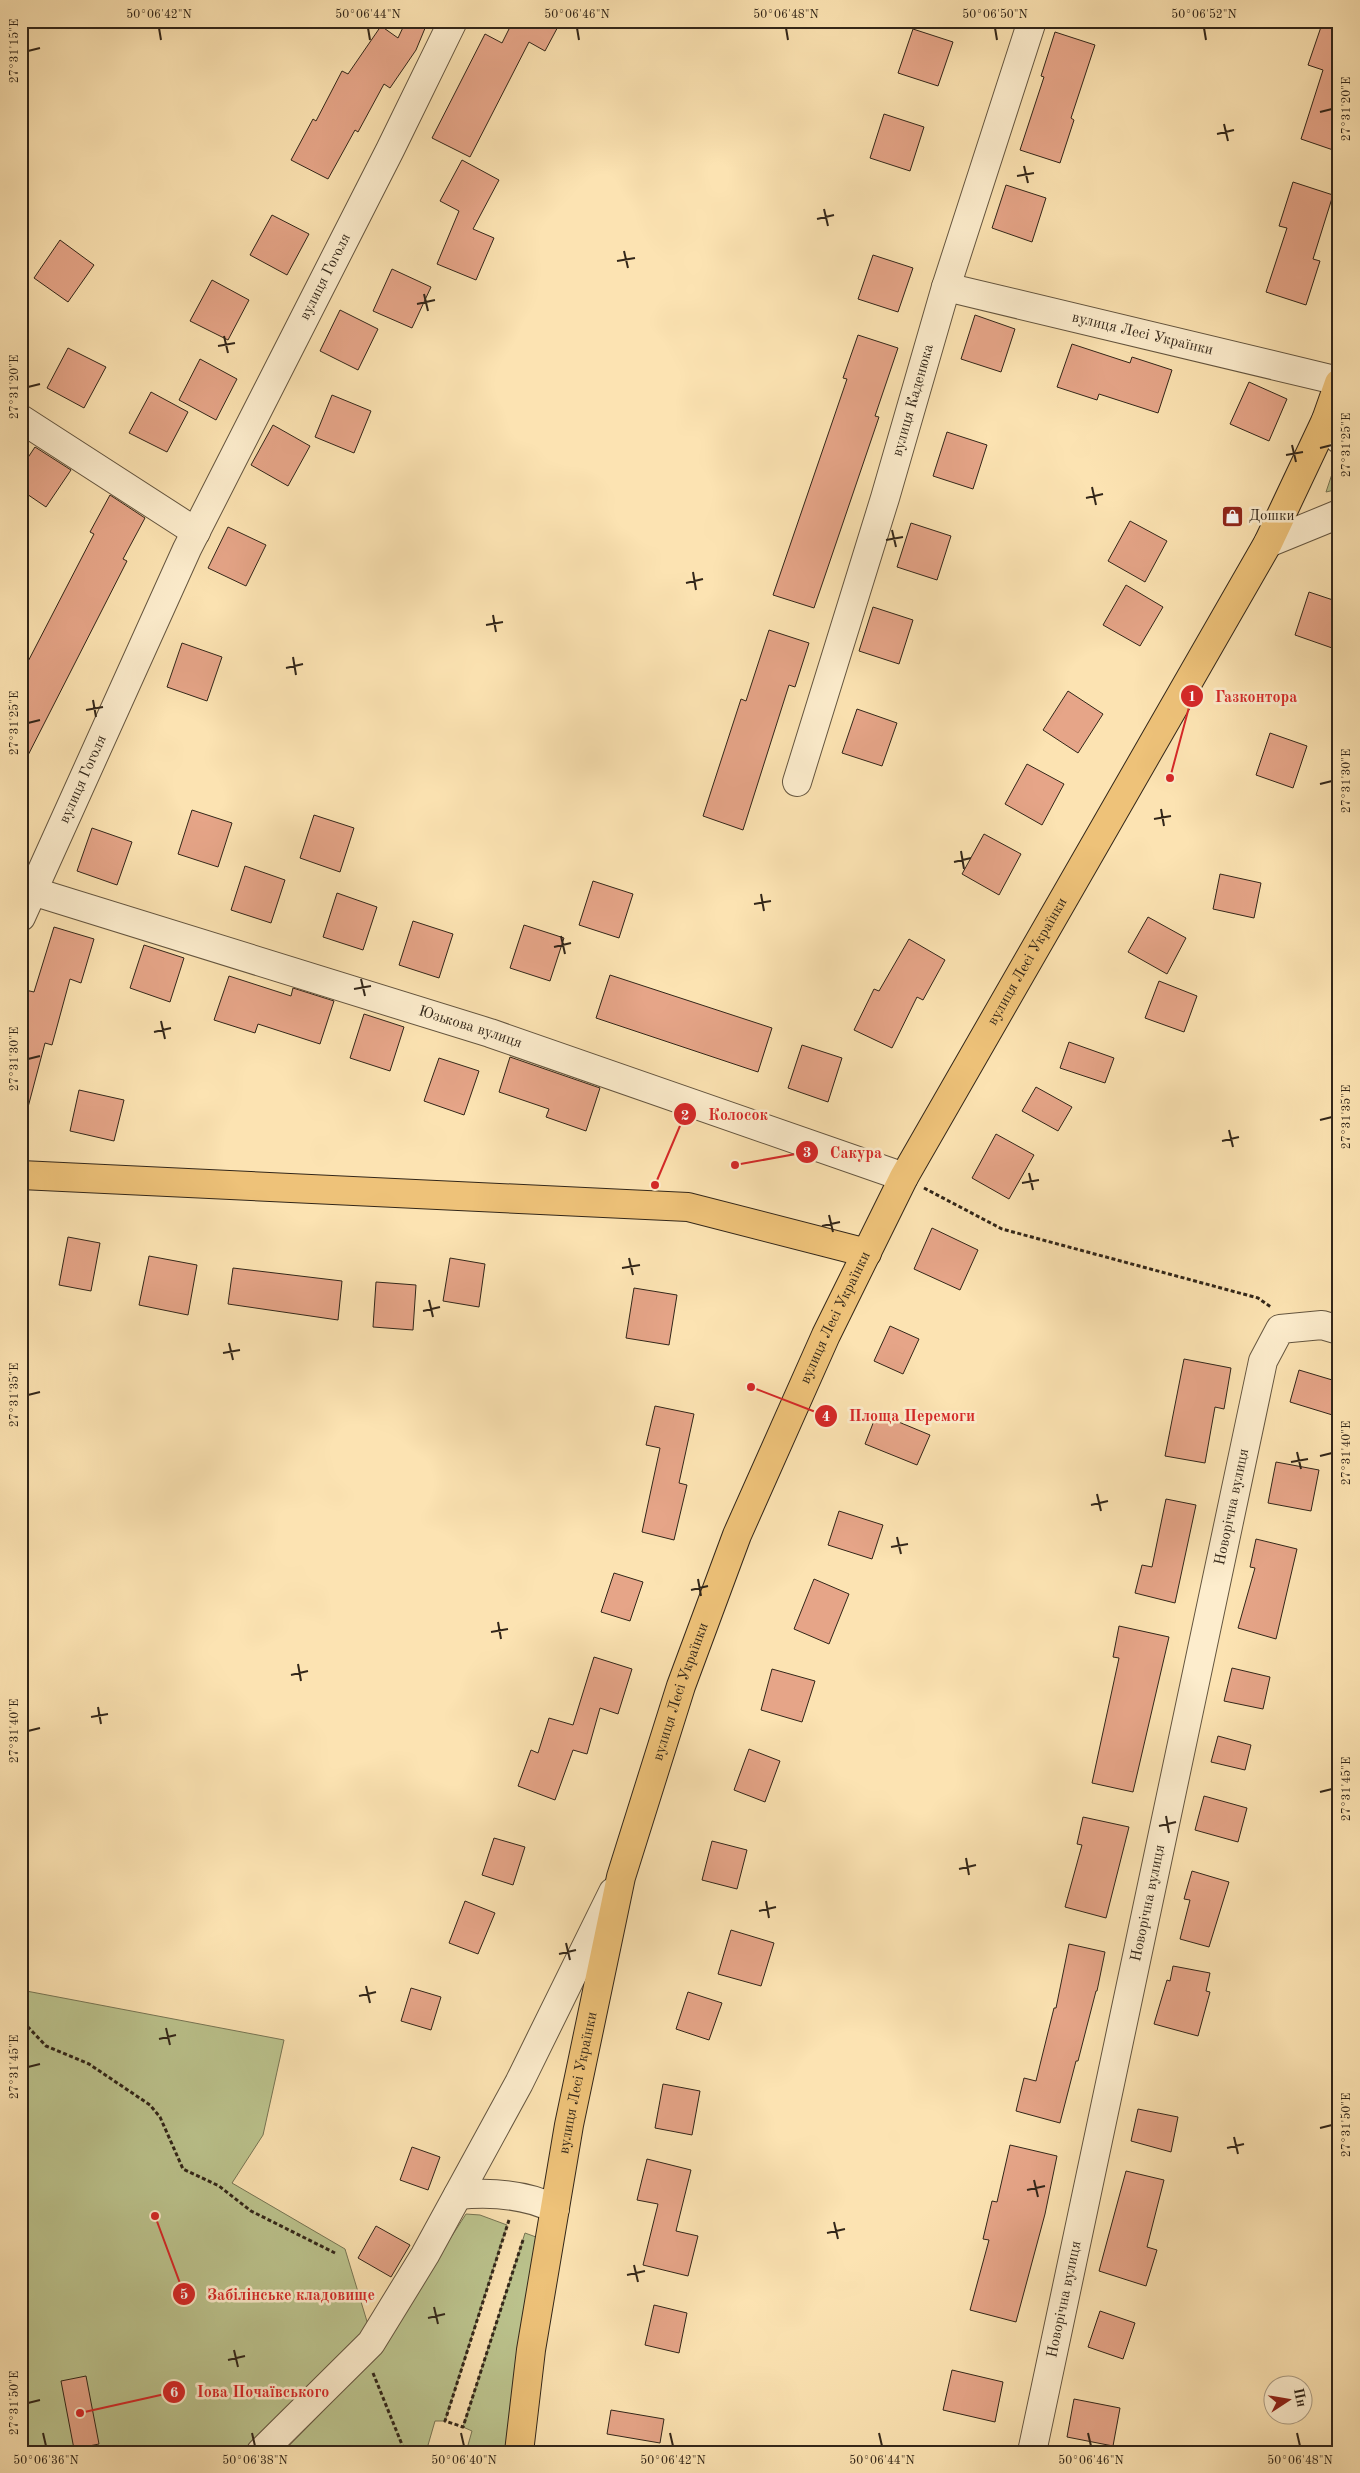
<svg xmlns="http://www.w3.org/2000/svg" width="1360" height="2473" font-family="'Old Standard TT',serif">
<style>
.green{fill:#bcc48e;stroke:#777554}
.building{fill:#e6a588;stroke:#322619}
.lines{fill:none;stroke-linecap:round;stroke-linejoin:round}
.minor-casing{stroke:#64553f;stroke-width:30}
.major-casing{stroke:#322619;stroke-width:30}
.path{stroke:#322619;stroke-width:3;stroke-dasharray:4 2.5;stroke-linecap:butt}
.minor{stroke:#fdedcd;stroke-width:28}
.major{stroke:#eec279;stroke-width:28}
.ticks{fill:none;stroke:#322619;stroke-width:2}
.labels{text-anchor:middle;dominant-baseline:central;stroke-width:5;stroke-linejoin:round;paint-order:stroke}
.street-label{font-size:15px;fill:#322619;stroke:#fdedcd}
.poi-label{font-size:15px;fill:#322619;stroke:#fdedcd;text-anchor:start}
.leader{fill:none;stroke:#d62828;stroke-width:2}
.callout-dot{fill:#d62828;stroke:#fdedcd;stroke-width:2}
.mark-label{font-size:15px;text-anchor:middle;font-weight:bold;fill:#fff}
.callout-label{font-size:16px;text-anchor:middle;font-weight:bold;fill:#d62828;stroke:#fdedcd;stroke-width:5;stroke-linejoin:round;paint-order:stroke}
.neatline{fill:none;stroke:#322619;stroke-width:2}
.ticks-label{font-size:12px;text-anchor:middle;fill:#322619}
</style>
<rect width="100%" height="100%" fill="#fce3b2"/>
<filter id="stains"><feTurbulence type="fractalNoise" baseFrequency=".004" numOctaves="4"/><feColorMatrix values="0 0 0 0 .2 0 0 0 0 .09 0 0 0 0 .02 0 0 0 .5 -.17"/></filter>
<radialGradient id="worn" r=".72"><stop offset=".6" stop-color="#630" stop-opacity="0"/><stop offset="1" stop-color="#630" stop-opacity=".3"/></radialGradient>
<path class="green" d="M 1337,459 L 1339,462 L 1339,489 L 1326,492 Z
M 21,1990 L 284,2040 L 263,2135 L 232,2183 L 345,2249 L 369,2328 L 244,2452 L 21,2452 Z
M 466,2214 L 480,2215 L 507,2225 L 445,2421 L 435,2421 L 426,2452 L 283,2452 L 371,2362 Z
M 525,2233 L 536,2237 L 508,2452 L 466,2452 L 472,2431 L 463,2427 Z"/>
<path class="building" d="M 406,21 L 428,21 L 416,50 L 390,88 L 384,84 L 358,132 L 355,130 L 328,179 L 291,160 L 313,119 L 316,121 L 342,71 L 348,74 L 381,26 L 398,38 Z
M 513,21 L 561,21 L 545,51 L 529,42 L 470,157 L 432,138 L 485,34 L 502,43 Z
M 1323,21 L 1339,27 L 1339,152 L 1301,139 L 1323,70 L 1308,65 Z
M 913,29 L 953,42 L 938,86 L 898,73 Z
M 1055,32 L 1095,45 L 1071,118 L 1074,120 L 1060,163 L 1020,150 L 1044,77 L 1041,76 Z
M 884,114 L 924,127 L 910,171 L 870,158 Z
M 462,160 L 499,180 L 473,229 L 494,238 L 476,280 L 437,264 L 459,211 L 440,201 Z
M 1293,182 L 1333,195 L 1313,259 L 1320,261 L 1306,305 L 1266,292 L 1287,228 L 1279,226 Z
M 1006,185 L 1046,198 L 1032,242 L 992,228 Z
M 272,215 L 309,234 L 287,275 L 250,255 Z
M 60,240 L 94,265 L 68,302 L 34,278 Z
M 873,255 L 913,268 L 898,312 L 858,299 Z
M 392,269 L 431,287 L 412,328 L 373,311 Z
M 212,280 L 249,300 L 228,340 L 190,321 Z
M 340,310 L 378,329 L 358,370 L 320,351 Z
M 975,315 L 1015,329 L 1001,372 L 961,359 Z
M 858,335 L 898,348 L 875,416 L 879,417 L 814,608 L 773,595 L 847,379 L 843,378 Z
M 1072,344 L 1130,363 L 1132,357 L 1172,370 L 1158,413 L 1099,394 L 1097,400 L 1057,387 Z
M 68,348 L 106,367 L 84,408 L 47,388 Z
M 200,359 L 237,379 L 216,420 L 179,400 Z
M 1249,382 L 1287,399 L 1269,441 L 1230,424 Z
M 151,392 L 188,412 L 167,452 L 129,433 Z
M 332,395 L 371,411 L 354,453 L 315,437 Z
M 273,425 L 310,446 L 288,486 L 251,465 Z
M 947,432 L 987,445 L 973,489 L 933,476 Z
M 35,447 L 71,470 L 46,507 L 21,490 L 21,468 Z
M 110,495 L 145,518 L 123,559 L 127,561 L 21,769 L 21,675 L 94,534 L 90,532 Z
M 1130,521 L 1167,541 L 1145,582 L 1108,561 Z
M 911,523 L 951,536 L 937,580 L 897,567 Z
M 228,527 L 266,545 L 246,586 L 208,568 Z
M 1126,585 L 1163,607 L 1140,646 L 1103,625 Z
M 1309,592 L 1339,602 L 1339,636 L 1335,649 L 1295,635 Z
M 873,607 L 913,620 L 899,664 L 859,651 Z
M 769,630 L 809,643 L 795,687 L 789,685 L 743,830 L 703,816 L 741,699 L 746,701 Z
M 182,643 L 222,657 L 207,701 L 167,687 Z
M 1068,691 L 1103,714 L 1078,753 L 1043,730 Z
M 857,709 L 897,723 L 882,766 L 842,753 Z
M 1270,733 L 1307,746 L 1293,788 L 1256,775 Z
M 1027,764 L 1064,784 L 1042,825 L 1005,804 Z
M 192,810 L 232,823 L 218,867 L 178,854 Z
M 314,815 L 354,828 L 340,872 L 300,858 Z
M 92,828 L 132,842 L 117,885 L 77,871 Z
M 984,834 L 1021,854 L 999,895 L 962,874 Z
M 245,866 L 285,880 L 271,923 L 231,910 Z
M 1220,874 L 1261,883 L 1254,918 L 1213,909 Z
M 593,881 L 633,894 L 619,938 L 579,925 Z
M 337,893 L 377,907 L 363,950 L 323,937 Z
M 1148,917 L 1186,938 L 1167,974 L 1128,952 Z
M 413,921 L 453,934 L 439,978 L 399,965 Z
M 524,925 L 564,938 L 550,981 L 510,968 Z
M 54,927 L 94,939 L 81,983 L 70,979 L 52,1045 L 45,1043 L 27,1111 L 21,1110 L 21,989 L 34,992 Z
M 909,939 L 945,960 L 923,1000 L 917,997 L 892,1048 L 854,1030 L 874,989 L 879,991 Z
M 144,945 L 184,958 L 170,1002 L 130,988 Z
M 610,975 L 772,1028 L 758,1072 L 596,1018 Z
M 229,976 L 291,996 L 293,988 L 334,1001 L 320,1044 L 258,1024 L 255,1033 L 214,1020 Z
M 1159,981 L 1197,996 L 1184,1032 L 1145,1018 Z
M 364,1014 L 404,1027 L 390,1071 L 350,1058 Z
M 1069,1042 L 1114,1058 L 1105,1083 L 1060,1068 Z
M 802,1045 L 842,1058 L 828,1102 L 788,1088 Z
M 510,1057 L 600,1088 L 586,1131 L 546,1117 L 549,1109 L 499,1092 Z
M 439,1058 L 479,1071 L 464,1115 L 424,1101 Z
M 1036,1087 L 1072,1107 L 1058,1131 L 1022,1111 Z
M 79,1090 L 124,1100 L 114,1141 L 70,1131 Z
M 996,1134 L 1034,1155 L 1009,1199 L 972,1178 Z
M 932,1228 L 978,1250 L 960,1290 L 914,1269 Z
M 68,1237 L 100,1243 L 91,1291 L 59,1285 Z
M 149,1256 L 197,1265 L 188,1315 L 139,1305 Z
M 450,1258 L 485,1264 L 479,1307 L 443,1301 Z
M 233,1268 L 342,1281 L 338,1320 L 228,1304 Z
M 376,1282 L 416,1285 L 413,1330 L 373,1327 Z
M 634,1288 L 677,1295 L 669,1345 L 626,1338 Z
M 890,1326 L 919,1339 L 903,1374 L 874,1361 Z
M 1184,1359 L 1231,1368 L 1224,1409 L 1215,1407 L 1205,1463 L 1165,1456 Z
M 1299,1370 L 1339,1382 L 1339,1417 L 1290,1402 Z
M 655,1406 L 694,1414 L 679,1483 L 687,1485 L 674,1540 L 642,1532 L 660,1448 L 646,1445 Z
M 877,1413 L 930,1435 L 917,1465 L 865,1444 Z
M 1276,1462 L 1319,1470 L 1311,1511 L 1268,1503 Z
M 1166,1499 L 1196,1505 L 1175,1603 L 1135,1593 L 1142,1565 L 1152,1567 Z
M 839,1511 L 883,1525 L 872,1559 L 828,1545 Z
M 1256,1539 L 1297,1549 L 1276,1639 L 1238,1628 L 1255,1568 L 1250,1567 Z
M 614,1573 L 643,1582 L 630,1621 L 601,1612 Z
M 814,1579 L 849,1594 L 829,1644 L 794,1629 Z
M 1119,1626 L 1169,1637 L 1133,1792 L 1092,1783 L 1119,1658 L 1113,1657 Z
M 594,1657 L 632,1669 L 618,1714 L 600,1708 L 587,1754 L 573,1750 L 555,1800 L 518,1786 L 531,1750 L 538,1753 L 549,1718 L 573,1725 Z
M 1232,1668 L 1270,1677 L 1263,1709 L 1224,1701 Z
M 772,1669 L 815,1681 L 802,1722 L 761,1710 Z
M 1218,1736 L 1251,1745 L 1245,1770 L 1211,1762 Z
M 749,1749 L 780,1761 L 765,1802 L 734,1790 Z
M 1204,1796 L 1247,1808 L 1238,1842 L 1195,1830 Z
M 1083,1817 L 1129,1827 L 1106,1918 L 1065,1907 L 1082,1845 L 1077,1844 Z
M 494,1838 L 525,1847 L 513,1885 L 482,1875 Z
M 712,1841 L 747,1850 L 737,1889 L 702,1880 Z
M 1192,1871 L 1229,1882 L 1209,1947 L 1180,1939 L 1190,1900 L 1184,1899 Z
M 465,1901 L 495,1913 L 478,1954 L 449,1943 Z
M 731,1930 L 774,1943 L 761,1986 L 718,1974 Z
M 1069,1944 L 1105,1952 L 1097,1991 L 1096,1991 L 1078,2061 L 1076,2061 L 1060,2123 L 1016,2111 L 1024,2078 L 1036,2081 L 1054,2008 L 1056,2008 Z
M 1173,1966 L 1210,1973 L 1206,1991 L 1210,1992 L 1198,2036 L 1154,2024 L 1167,1980 L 1170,1981 Z
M 411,1988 L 441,1997 L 431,2030 L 401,2021 Z
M 688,1992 L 722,2003 L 709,2040 L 676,2029 Z
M 663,2084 L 700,2091 L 692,2135 L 655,2128 Z
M 1138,2109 L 1178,2117 L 1171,2152 L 1131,2141 Z
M 1010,2145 L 1057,2156 L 1045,2214 L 1016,2322 L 970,2310 L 989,2240 L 983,2239 L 992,2201 L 997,2202 Z
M 412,2147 L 440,2157 L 428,2190 L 400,2180 Z
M 647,2159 L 691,2170 L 676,2231 L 698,2236 L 688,2276 L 643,2265 L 658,2204 L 637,2200 Z
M 1126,2171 L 1164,2180 L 1147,2247 L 1157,2250 L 1146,2286 L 1099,2271 Z
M 376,2226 L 410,2245 L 391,2277 L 358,2258 Z
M 654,2305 L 687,2313 L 679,2353 L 645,2345 Z
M 1100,2311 L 1135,2323 L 1123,2359 L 1088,2347 Z
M 952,2370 L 1003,2382 L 995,2422 L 943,2410 Z
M 86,2376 L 99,2444 L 74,2449 L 61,2381 Z
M 1074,2399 L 1120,2408 L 1113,2446 L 1067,2437 Z
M 611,2410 L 664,2419 L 660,2443 L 607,2434 Z"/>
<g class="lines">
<defs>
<g id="minor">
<path id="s1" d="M 946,287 L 1339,381"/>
<path d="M 21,419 L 196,532"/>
<path d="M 1326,420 L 1339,439"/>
<path d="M 1268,543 L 1339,514"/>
<path id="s2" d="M 797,782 L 885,498 L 946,287 L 1032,21"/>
<path id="s3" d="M 32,891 L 490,1033 L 904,1177"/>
<path id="s4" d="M 21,917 L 187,549 L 390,150 L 453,21"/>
<path d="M 458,2195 C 491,2192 526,2194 555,2209"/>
<path d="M 261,2452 L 371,2343 L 425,2255 L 519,2083 L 613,1892"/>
<path id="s5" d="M 1032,2452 L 1263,1361 L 1280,1329 L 1322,1325 L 1339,1330"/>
</g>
<g id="major">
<path d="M 21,1175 L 688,1207 L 867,1253"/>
<path id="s6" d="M 519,2452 L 531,2350 L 569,2125 L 621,1877 L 681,1686 L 737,1535 L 826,1335 L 904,1177 L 1268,543 L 1326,420 L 1339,383"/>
</g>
</defs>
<use href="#minor" class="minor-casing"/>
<use href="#major" class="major-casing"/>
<path class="path" d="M 924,1188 L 1002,1229 L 1258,1298 L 1271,1307
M 21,2025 L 28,2027 L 46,2046 L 89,2064 L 150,2105 L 160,2117 L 183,2169 L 219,2186 L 251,2211 L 335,2253
M 509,2220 L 445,2421 L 463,2427 L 523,2240
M 373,2373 L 405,2452"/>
<use href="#minor" class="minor"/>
<use href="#major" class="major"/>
</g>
<path class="ticks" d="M 159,28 L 161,40M 368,28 L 370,40M 577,28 L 579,40M 786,28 L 788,40M 995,28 L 997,40M 1204,28 L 1206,40M 28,51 L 40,48M 1320,112 L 1332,109M 1224,124 L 1228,141M 1217,134 L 1234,130M 1024,166 L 1028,183M 1017,176 L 1034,173M 824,209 L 828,226M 817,219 L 834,215M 624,251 L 628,268M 617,261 L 635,258M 424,294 L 428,311M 417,304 L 435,300M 224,336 L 228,353M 218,346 L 235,343M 28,387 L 40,384M 1292,445 L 1296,462M 1320,448 L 1332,445M 1286,455 L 1303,452M 1092,487 L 1096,505M 1086,498 L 1103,494M 892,530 L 896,547M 886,540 L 903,537M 693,572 L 696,590M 686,583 L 703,579M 493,615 L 496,632M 486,625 L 503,622M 293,657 L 296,675M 286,668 L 303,664M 93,700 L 96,717M 86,710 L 103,707M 28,723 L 40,720M 1320,784 L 1332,781M 1161,809 L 1164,826M 1154,819 L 1171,816M 961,851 L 964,869M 954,862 L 971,858M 761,894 L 764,911M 754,904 L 771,901M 561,936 L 565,954M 554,947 L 571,943M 361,979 L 365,996M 354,989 L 371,986M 161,1021 L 165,1039M 154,1032 L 171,1028M 28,1059 L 40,1056M 1320,1120 L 1332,1117M 1229,1130 L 1233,1147M 1222,1141 L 1239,1137M 1029,1173 L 1033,1190M 1022,1183 L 1039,1180M 829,1215 L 833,1232M 822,1226 L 840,1222M 629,1258 L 633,1275M 622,1268 L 640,1265M 429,1300 L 433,1317M 423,1311 L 440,1307M 229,1343 L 233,1360M 223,1353 L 240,1350M 28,1395 L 40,1392M 1297,1452 L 1301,1469M 1320,1456 L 1332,1453M 1291,1462 L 1308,1459M 1097,1494 L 1101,1511M 1091,1505 L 1108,1501M 897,1537 L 901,1554M 891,1547 L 908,1544M 698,1579 L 701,1596M 691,1590 L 708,1586M 498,1622 L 501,1639M 491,1632 L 508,1629M 298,1664 L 301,1681M 291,1675 L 308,1671M 98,1707 L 101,1724M 91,1717 L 108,1714M 28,1731 L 40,1728M 1320,1792 L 1332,1789M 1166,1816 L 1169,1833M 1159,1826 L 1176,1822M 966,1858 L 969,1875M 959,1869 L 976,1865M 766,1901 L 769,1918M 759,1911 L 776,1907M 566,1943 L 570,1960M 559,1954 L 576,1950M 366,1986 L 370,2003M 359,1996 L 376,1992M 166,2028 L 170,2045M 159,2039 L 176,2035M 28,2067 L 40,2064M 1320,2128 L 1332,2125M 1234,2137 L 1238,2154M 1227,2148 L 1244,2144M 1034,2180 L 1038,2197M 1027,2190 L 1045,2186M 834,2222 L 838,2239M 827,2233 L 845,2229M 634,2265 L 638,2282M 627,2275 L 645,2271M 434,2307 L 438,2324M 428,2318 L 445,2314M 234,2350 L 238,2367M 228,2360 L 245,2356M 28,2403 L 40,2400M 43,2433 L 46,2446M 252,2433 L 255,2446M 461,2433 L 464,2446M 670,2433 L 673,2446M 879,2433 L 882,2446M 1088,2433 L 1091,2446M 1297,2433 L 1300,2446"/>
<defs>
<symbol id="shop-square" viewBox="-11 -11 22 22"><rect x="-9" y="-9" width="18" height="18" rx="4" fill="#8f2418" stroke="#fdedcd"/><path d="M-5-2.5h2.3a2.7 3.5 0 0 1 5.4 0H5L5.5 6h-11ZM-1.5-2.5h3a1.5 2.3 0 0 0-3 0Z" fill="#fff"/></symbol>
</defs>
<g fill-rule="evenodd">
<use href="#shop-square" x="1220" y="504" width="25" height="25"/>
</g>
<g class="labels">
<g class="street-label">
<text stroke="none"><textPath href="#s4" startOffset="709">вулиця Гоголя</textPath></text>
<text stroke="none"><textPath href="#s1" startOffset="202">вулиця Лесі Українки</textPath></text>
<text stroke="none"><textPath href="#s2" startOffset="399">вулиця Каденюка</textPath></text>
<text stroke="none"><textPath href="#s4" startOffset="151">вулиця Гоголя</textPath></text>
<text stroke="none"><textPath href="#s6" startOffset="1589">вулиця Лесі Українки</textPath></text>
<text stroke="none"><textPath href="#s3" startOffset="459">Юзькова вулиця</textPath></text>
<text stroke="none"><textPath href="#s6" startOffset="1184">вулиця Лесі Українки</textPath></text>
<text stroke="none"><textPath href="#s5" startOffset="966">Новорічна вулиця</textPath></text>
<text stroke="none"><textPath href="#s6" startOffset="779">вулиця Лесі Українки</textPath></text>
<text stroke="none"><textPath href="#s5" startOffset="561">Новорічна вулиця</textPath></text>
<text stroke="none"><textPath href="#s6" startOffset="374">вулиця Лесі Українки</textPath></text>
<text stroke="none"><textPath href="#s5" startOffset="156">Новорічна вулиця</textPath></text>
</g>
<g class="poi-label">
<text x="1249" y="516">Дошки</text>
</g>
</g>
<path class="leader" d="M1170 778L1192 696M655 1185L685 1114M735 1165L807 1152M751 1387L826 1416M155 2216L184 2294M80 2413L174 2392"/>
<g class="callout-dot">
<circle cx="1170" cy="778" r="5"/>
<circle cx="655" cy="1185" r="5"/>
<circle cx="735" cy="1165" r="5"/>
<circle cx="751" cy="1387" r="5"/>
<circle cx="155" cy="2216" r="5"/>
<circle cx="80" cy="2413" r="5"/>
<circle cx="1192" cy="696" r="12"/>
<circle cx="685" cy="1114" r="12"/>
<circle cx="807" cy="1152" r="12"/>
<circle cx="826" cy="1416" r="12"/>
<circle cx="184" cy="2294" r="12"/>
<circle cx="174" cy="2392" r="12"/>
</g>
<g class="mark-label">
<text x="1192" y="701">1</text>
<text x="685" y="1120">2</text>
<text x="807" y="1157">3</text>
<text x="826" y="1421">4</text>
<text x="184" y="2299">5</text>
<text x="174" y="2397">6</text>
</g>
<g class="callout-label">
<text x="1256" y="702">Газконтора</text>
<text x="738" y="1120">Колосок</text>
<text x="856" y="1158">Сакура</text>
<text x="912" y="1421">Площа Перемоги</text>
<text x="291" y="2300">Забілінське кладовище</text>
<text x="263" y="2397">Іова Почаївського</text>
</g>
<rect width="1360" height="2473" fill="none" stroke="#fce3b2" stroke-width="55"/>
<g transform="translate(1288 2400) rotate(78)"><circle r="24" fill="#fdedcd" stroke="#ac9d85"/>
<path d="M0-4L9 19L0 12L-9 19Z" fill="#8f2418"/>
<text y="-8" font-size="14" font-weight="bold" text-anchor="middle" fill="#322619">Пн</text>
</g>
<rect x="28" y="28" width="1304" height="2418" class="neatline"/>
<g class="ticks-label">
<text x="159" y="18">50°06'42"N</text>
<text x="368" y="18">50°06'44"N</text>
<text x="577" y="18">50°06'46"N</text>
<text x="786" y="18">50°06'48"N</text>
<text x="995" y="18">50°06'50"N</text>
<text x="1204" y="18">50°06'52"N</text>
<text transform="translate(14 51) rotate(-90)" y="4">27°31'15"E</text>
<text transform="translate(1346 109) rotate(-90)" y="4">27°31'20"E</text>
<text transform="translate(14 387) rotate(-90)" y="4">27°31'20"E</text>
<text transform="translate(1346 445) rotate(-90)" y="4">27°31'25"E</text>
<text transform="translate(14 723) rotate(-90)" y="4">27°31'25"E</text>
<text transform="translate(1346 781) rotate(-90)" y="4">27°31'30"E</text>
<text transform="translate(14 1059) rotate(-90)" y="4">27°31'30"E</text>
<text transform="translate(1346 1117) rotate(-90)" y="4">27°31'35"E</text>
<text transform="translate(14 1395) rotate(-90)" y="4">27°31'35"E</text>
<text transform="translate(1346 1453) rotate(-90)" y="4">27°31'40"E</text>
<text transform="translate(14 1731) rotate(-90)" y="4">27°31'40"E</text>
<text transform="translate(1346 1789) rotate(-90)" y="4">27°31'45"E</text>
<text transform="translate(14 2067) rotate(-90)" y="4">27°31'45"E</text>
<text transform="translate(1346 2125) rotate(-90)" y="4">27°31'50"E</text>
<text transform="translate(14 2403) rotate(-90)" y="4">27°31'50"E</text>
<text x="46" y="2464">50°06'36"N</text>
<text x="255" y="2464">50°06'38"N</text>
<text x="464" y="2464">50°06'40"N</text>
<text x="673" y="2464">50°06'42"N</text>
<text x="882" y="2464">50°06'44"N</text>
<text x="1091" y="2464">50°06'46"N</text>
<text x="1300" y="2464">50°06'48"N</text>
</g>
<rect width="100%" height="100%" filter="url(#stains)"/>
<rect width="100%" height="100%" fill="url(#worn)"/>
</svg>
